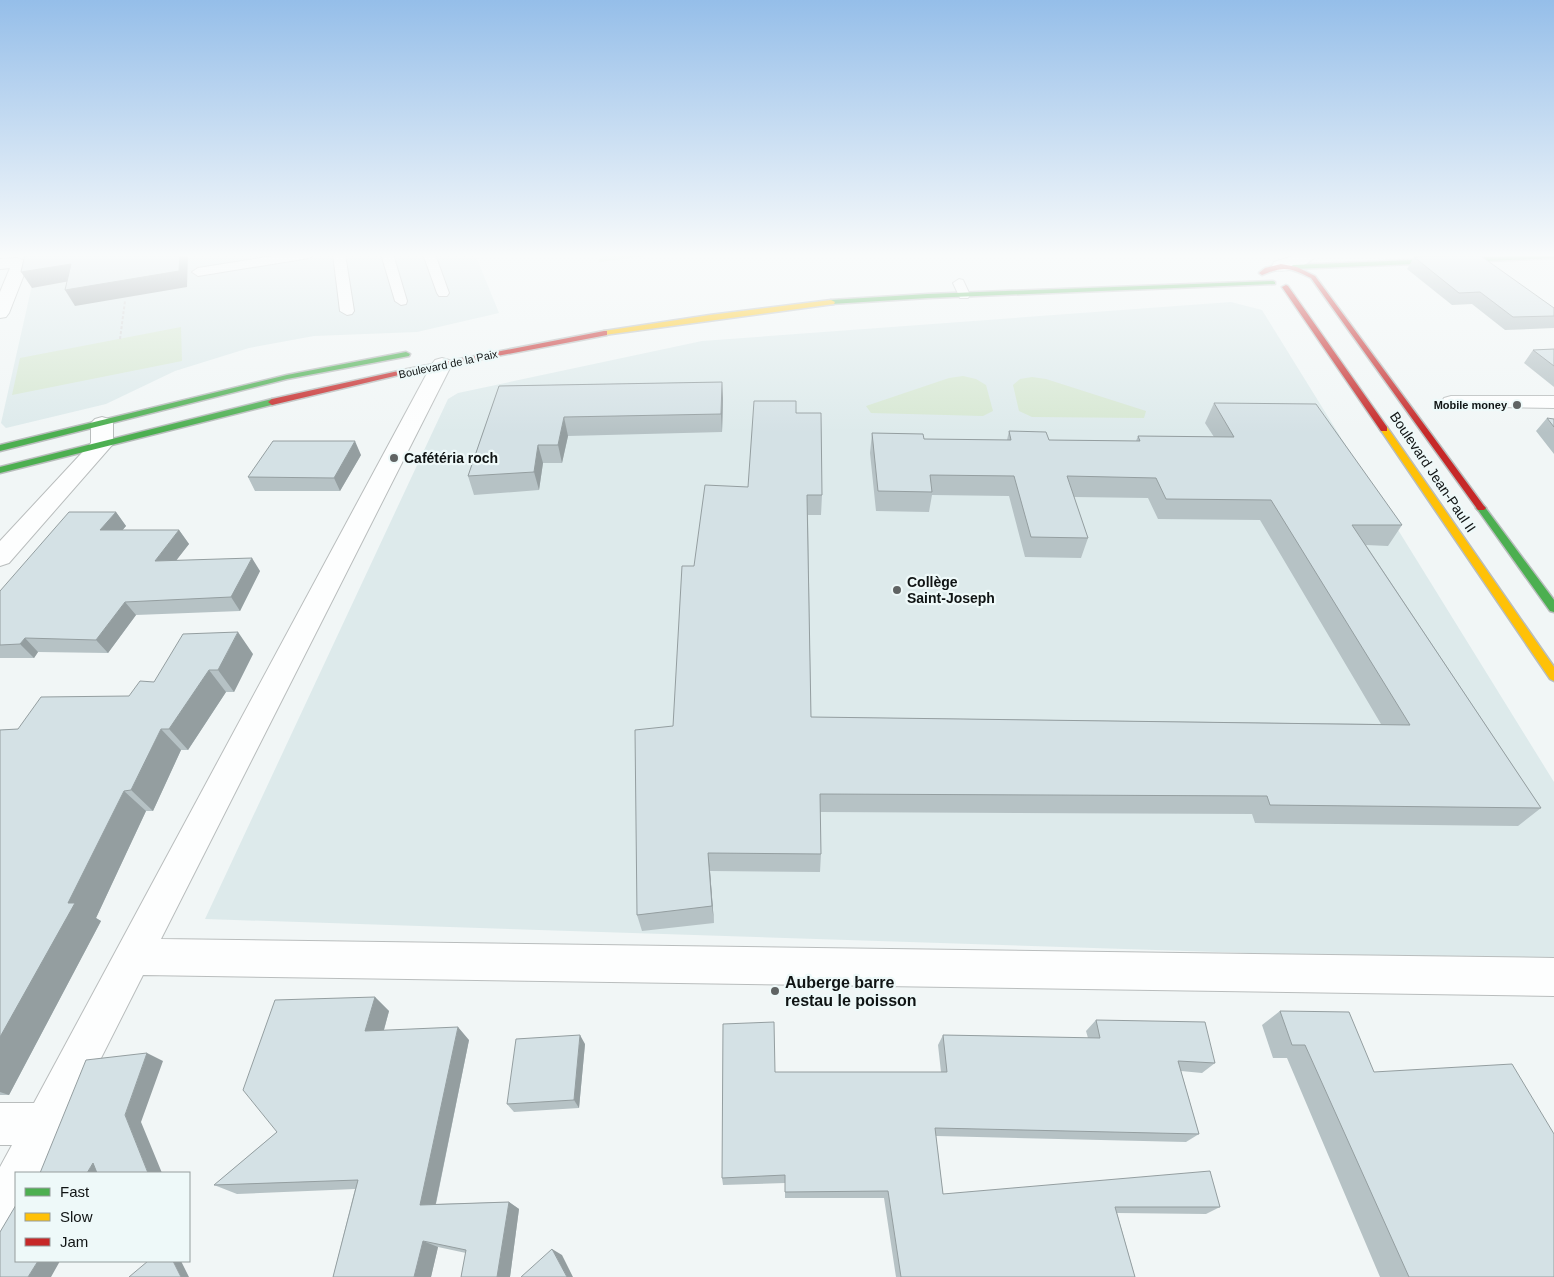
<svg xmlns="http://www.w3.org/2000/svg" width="1554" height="1277" font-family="Helvetica,sans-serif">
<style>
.built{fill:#ddeaeb}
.green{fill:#d6e7d2}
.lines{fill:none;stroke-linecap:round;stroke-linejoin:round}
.lane-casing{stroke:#b9bdbd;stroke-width:2}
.street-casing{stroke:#b9bdbd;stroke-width:2}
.fast-casing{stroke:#b9bdbd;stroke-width:3}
.slow-casing{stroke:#b9bdbd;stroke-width:3}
.jam-casing{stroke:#b9bdbd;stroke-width:3}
.path{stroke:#d2d3d3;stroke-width:2;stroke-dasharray:3 2;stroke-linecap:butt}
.lane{fill:#fdfefe;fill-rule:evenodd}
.street{fill:#fdfefe;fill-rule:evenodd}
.fast{fill:#4caf50;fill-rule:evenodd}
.slow{fill:#ffc107;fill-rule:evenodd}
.jam{fill:#c62828;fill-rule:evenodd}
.wall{fill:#b6c2c5}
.shaded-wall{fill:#949ea0}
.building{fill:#d4e1e5;stroke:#949ea0}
.poi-dot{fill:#5f6363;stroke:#eef9f9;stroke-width:2}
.labels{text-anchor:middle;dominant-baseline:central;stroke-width:4.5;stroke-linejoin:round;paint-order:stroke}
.far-street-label{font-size:11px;fill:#101414;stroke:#eef9f9}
.far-poi-label{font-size:11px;font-weight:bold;fill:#101414;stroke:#eef9f9;text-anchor:end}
.poi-label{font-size:14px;font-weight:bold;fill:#101414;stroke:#eef9f9;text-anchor:start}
.street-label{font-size:14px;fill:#101414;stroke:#eef9f9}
.near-poi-label{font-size:16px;font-weight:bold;fill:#101414;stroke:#eef9f9;text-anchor:start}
</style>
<rect width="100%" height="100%" fill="#f1f6f6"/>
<path class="built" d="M 39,254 L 475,254 L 499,313 L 417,332 L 314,336 L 249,348 L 175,371 L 106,404 L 6,428 L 1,423 Z
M 1231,302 L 1262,310 L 1554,782 L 1554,963 L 205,919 L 448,399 L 458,393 L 702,341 Z"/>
<path class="green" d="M 600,254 L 664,254 L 599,262 Z
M 181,327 L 182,361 L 12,395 L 20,358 Z
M 963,376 L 976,379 L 986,385 L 993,411 L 983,416 L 871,413 L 866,406 L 949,378 Z
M 1032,377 L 1046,379 L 1146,411 L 1144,418 L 1032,417 L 1019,411 L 1013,385 L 1020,379 Z"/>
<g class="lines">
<defs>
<path id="lane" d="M 286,254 L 315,254 L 309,258 L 198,276 L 192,272 L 198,268 Z
M 333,254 L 345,254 L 354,311 L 352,314 L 347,315 L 340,311 Z
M 381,254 L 393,254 L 407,301 L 406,304 L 401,305 L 395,301 Z
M 423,254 L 435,254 L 449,293 L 447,296 L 439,296 L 437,293 Z
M 959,279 L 963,280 L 970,295 L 968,298 L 960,298 L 953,283 Z"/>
<path id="street" d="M 1300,254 L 1317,254 C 1309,266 1288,273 1274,270 L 1272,266 L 1274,262 Z
M 17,258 L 23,260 L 27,267 L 9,313 L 6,317 L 0,318 L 0,292 L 10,268 L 0,269 L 0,259 Z
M 442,358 L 449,360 L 452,364 L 161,939 L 1554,958 L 1554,996 L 143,975 L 43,1173 L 16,1173 L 16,1226 L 0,1234 L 0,1167 L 12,1145 L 0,1145 L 0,1103 L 34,1103 L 432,364 L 435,360 Z
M 1451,396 L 1554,396 L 1554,408 L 1444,406 L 1441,402 L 1444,398 Z
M 102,417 L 109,419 L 113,423 L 113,444 L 9,563 L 0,566 L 0,541 L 91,443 L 91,423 L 95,419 Z"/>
<path id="fast" d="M 1554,254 L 1554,258 L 1293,269 L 1290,267 L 1293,265 Z
M 1273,281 L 1275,282 L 1275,284 L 928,298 L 831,304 L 827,302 L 831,300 L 928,294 Z
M 406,352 L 410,354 L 409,356 L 287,379 L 0,451 L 0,445 L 287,375 Z
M 272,399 L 276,402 L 275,404 L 0,473 L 0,467 Z
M 1481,505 L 1484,506 L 1554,600 L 1554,612 L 1550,611 L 1478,510 L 1476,508 Z"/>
<path id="slow" d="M 831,300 L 835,302 L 834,304 L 604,335 L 600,333 L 604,331 L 710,315 Z
M 1384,426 L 1387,427 L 1554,667 L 1554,681 L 1550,679 L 1380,429 Z"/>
<path id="jam" d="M 1281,264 L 1297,267 L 1315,276 L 1484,506 L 1486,508 L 1484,510 L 1478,510 L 1311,278 C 1289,267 1284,266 1262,275 L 1259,273 L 1265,268 Z
M 1286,285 L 1288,286 L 1387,427 L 1387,431 L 1381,431 L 1282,287 Z
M 604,331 L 607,331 L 607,335 L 403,374 L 272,405 L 268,402 L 272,399 L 403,370 Z"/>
</defs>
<use href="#lane" class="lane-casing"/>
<use href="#street" class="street-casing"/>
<use href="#fast" class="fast-casing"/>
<use href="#slow" class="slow-casing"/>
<use href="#jam" class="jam-casing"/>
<path class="path" d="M 120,339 L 125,301"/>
<use href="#lane" class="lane"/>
<use href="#street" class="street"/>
<use href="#fast" class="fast"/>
<use href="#slow" class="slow"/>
<use href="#jam" class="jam"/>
</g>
<path class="wall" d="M 1389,254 L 1434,254 L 1391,256 Z
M 1414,257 L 1554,308 L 1554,328 L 1505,330 L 1472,304 L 1452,305 L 1407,269 Z
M 1554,349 L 1554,387 L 1524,363 L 1533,350 Z
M 722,382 L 723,399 L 722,432 L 568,436 L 562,463 L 543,463 L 539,490 L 474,495 L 468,476 L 499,386 Z
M 1214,403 L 1402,525 L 1388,546 L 1366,545 L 1541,808 L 1518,826 L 1255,823 L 1252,814 L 820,812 L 821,854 L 820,872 L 710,871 L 714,923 L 642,931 L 637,915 L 673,726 L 694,566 L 748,487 L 796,413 L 822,495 L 821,515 L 808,515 L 811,717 L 1381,724 L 1260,520 L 1158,519 L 1148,498 L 1074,497 L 1088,538 L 1081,558 L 1025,557 L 1009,496 L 932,495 L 929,512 L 876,511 L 870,453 L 872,433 L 924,439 L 1007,440 L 1009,431 L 1049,440 L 1136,441 L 1138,436 L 1214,437 L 1205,423 Z
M 1547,418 L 1554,419 L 1554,454 L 1536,431 Z
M 361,455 L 340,491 L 255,491 L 248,477 Z
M 116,512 L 126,526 L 122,530 L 179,530 L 189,544 L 176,560 L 260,571 L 240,611 L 136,615 L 108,653 L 38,652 L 34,658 L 0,658 L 0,591 Z
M 253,654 L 234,692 L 226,692 L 188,750 L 181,750 L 153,811 L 146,811 L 96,918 L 101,921 L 9,1095 L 0,1095 L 0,730 L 18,729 L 129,696 L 154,682 Z
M 375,997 L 389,1011 L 384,1030 L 469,1040 L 436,1204 L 509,1202 L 519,1209 L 510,1277 L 461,1277 L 466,1253 L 438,1247 L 431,1277 L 333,1277 L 355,1189 L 237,1194 L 214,1185 L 277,1132 Z
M 1280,1011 L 1374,1072 L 1554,1277 L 1380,1277 L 1287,1058 L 1273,1058 L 1262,1025 Z
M 1096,1020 L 1215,1063 L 1202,1073 L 1181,1071 L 1199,1134 L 1186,1142 L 936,1136 L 943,1194 L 1220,1207 L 1206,1214 L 1117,1213 L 1135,1277 L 896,1277 L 884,1198 L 785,1198 L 785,1183 L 723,1185 L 722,1178 L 775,1072 L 941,1072 L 938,1045 L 943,1035 L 1088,1038 L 1086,1031 Z
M 585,1044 L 579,1108 L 514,1112 L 507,1104 Z"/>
<path class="shaded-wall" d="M 180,254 L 188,254 L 187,287 L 75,306 L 65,290 Z
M 71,264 L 81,279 L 32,288 L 21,272 Z
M 722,382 L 723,399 L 722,432 L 721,414 Z
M 564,417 L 568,436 L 562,463 L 558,445 Z
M 355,441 L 361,455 L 340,491 L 334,478 Z
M 538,445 L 543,463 L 539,490 L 534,472 Z
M 116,512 L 126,526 L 111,544 L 100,530 Z
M 179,530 L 189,544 L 165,575 L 155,561 Z
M 252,558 L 260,571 L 240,611 L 231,597 Z
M 125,602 L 136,615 L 108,653 L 96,640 Z
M 238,632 L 253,654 L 234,692 L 218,670 Z
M 25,638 L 38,652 L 34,658 L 20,644 Z
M 209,670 L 226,692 L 188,750 L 169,729 Z
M 161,729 L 181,750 L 153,811 L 131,790 Z
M 124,791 L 146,811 L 96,918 L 101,921 L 9,1095 L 0,1092 L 0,1037 Z
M 708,853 L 710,871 L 714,923 L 712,906 Z
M 375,997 L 389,1011 L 380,1044 L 365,1031 Z
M 458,1027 L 469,1040 L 434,1212 L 420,1205 Z
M 580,1035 L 585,1044 L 579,1108 L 574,1100 Z
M 147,1053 L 163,1061 L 141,1122 L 162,1173 L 148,1173 L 125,1115 Z
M 93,1163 L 109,1173 L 87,1173 Z
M 509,1202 L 519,1209 L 510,1277 L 497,1277 Z
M 423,1241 L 438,1247 L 431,1277 L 414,1277 Z
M 552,1249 L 562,1255 L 573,1277 L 567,1277 Z
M 38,1261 L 60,1261 L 51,1277 L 28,1277 Z
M 173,1261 L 181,1261 L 189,1277 L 181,1277 Z"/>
<path class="building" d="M 25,254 L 180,254 L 179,271 L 65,290 L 71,264 L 21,272 Z
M 1478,254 L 1554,308 L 1554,316 L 1513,317 L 1480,292 L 1459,293 L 1414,257 Z
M 1554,349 L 1554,366 L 1533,350 Z
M 722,382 L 721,414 L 564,417 L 558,445 L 538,445 L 534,472 L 468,476 L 499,386 Z
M 754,401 L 796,401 L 796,413 L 821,413 L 822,495 L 807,495 L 811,717 L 1410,725 L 1271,500 L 1166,499 L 1156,478 L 1067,476 L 1088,538 L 1031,537 L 1014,476 L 930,475 L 932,492 L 878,491 L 872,433 L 923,434 L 924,439 L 1011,440 L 1009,431 L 1046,432 L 1049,440 L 1140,441 L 1138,436 L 1234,437 L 1214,403 L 1316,404 L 1402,525 L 1352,525 L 1541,808 L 1270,805 L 1267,796 L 820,794 L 821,854 L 708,853 L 712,906 L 637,915 L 635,730 L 673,726 L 682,566 L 694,566 L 705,485 L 748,487 Z
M 1547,418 L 1554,419 L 1554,427 Z
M 273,441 L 355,441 L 334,478 L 248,477 Z
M 69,512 L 116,512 L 100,530 L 179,530 L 155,561 L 252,558 L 231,597 L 125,602 L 96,640 L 25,638 L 20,644 L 0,645 L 0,591 Z
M 238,632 L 218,670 L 209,670 L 169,729 L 161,729 L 131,790 L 124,791 L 68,903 L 75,903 L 0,1037 L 0,730 L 18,729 L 41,697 L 129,696 L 140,681 L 154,682 L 183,634 Z
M 375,997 L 365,1031 L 458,1027 L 420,1205 L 509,1202 L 497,1277 L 461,1277 L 466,1250 L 423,1241 L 414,1277 L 333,1277 L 358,1180 L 214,1185 L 277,1132 L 243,1090 L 275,1000 Z
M 1280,1011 L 1349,1012 L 1374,1072 L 1512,1064 L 1554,1134 L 1554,1277 L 1409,1277 L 1305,1045 L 1292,1045 Z
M 1096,1020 L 1205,1022 L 1215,1063 L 1178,1061 L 1199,1134 L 935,1128 L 943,1194 L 1210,1171 L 1220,1207 L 1115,1207 L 1135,1277 L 901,1277 L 888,1191 L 785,1192 L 785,1175 L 722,1178 L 723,1024 L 774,1022 L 775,1072 L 947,1072 L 943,1035 L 1100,1038 Z
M 580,1035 L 574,1100 L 507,1104 L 516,1039 Z
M 147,1053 L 125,1115 L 148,1173 L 97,1173 L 93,1163 L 87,1173 L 40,1173 L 86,1060 Z
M 16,1205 L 16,1261 L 38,1261 L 28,1277 L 0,1277 L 0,1232 Z
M 552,1249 L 567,1277 L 521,1277 Z
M 148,1261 L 173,1261 L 181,1277 L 129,1277 Z"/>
<linearGradient id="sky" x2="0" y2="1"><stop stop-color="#95bee9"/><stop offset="0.59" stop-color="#f9fbfb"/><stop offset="1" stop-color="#f9fbfb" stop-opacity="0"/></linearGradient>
<rect width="1554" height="433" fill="url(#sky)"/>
<g class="poi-dot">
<circle cx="1517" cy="405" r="5"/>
<circle cx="394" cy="458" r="5"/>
<circle cx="897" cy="590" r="5"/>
<circle cx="775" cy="991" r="5"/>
</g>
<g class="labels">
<g class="far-street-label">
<text transform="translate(448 364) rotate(-12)">Boulevard de la Paix</text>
</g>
<g class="far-poi-label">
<text x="1507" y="405">Mobile money</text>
</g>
<g class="poi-label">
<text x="404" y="458">Cafétéria roch</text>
<text x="907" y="582">Collège<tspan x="907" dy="16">Saint-Joseph</tspan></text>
</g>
<g class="street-label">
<text transform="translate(1433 472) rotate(56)">Boulevard Jean-Paul II</text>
</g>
<g class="near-poi-label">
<text x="785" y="982">Auberge barre<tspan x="785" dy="18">restau le poisson</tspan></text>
</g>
</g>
<rect x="15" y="1172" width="175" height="90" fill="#eef9f9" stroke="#959d9d"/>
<rect x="25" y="1188" width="25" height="8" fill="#4caf50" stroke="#959d9d"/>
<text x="60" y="1197" font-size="15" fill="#101414">Fast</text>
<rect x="25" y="1213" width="25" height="8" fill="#ffc107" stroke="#959d9d"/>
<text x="60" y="1222" font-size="15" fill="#101414">Slow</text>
<rect x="25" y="1238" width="25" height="8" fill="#c62828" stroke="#959d9d"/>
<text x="60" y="1247" font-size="15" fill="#101414">Jam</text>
</svg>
